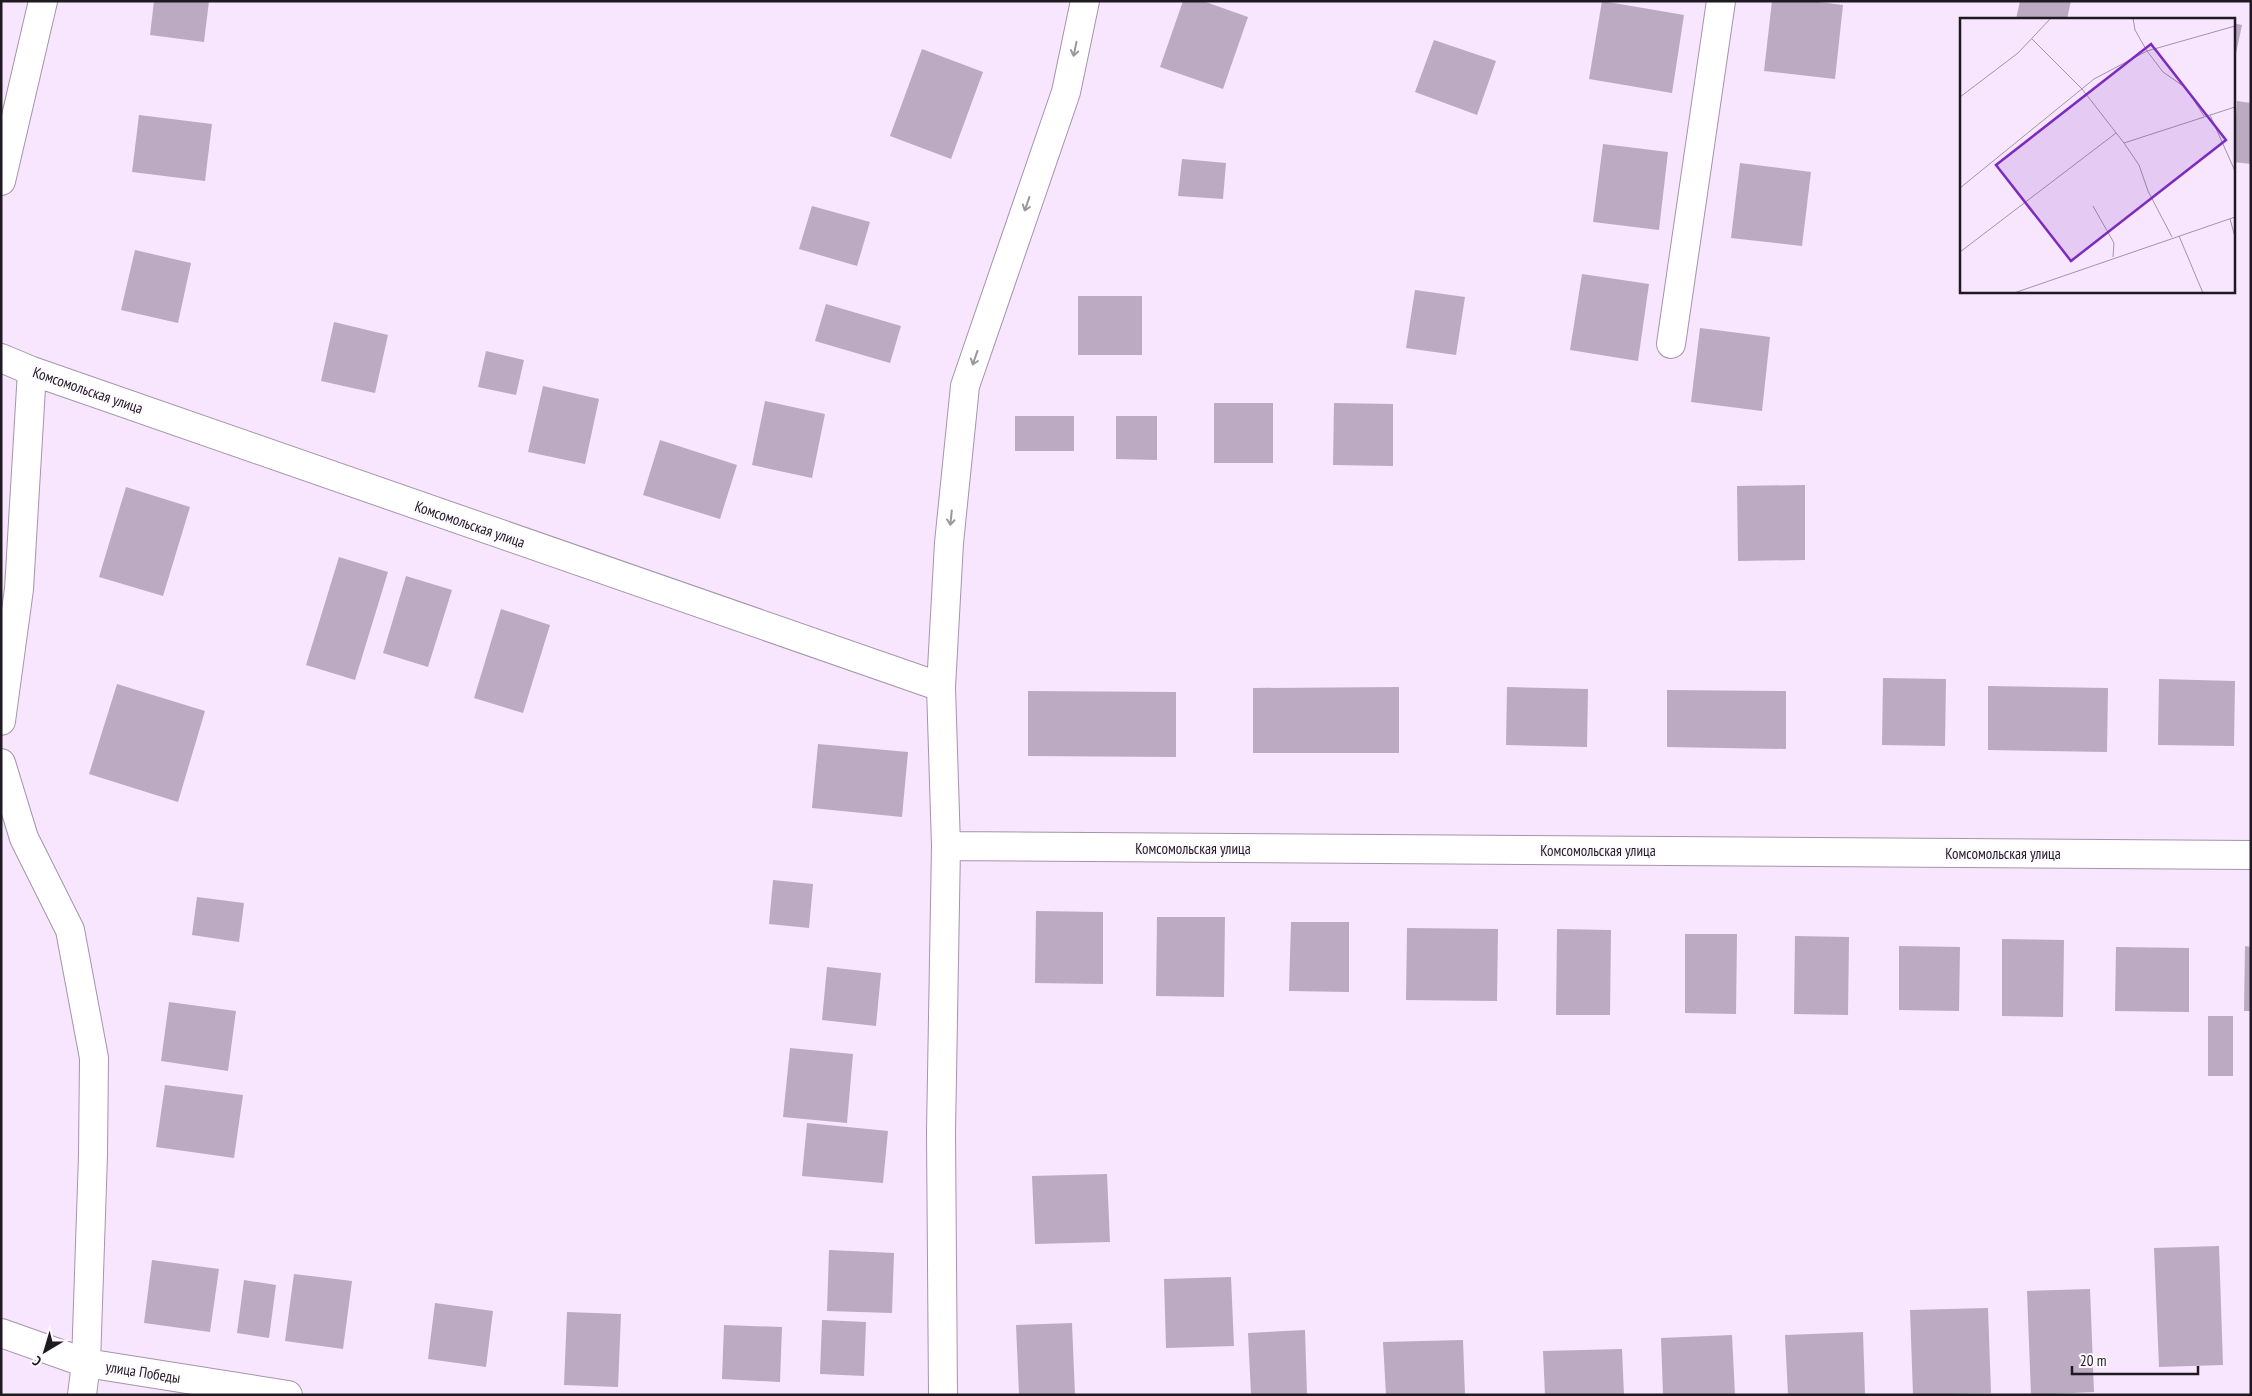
<svg xmlns="http://www.w3.org/2000/svg" width="2252" height="1396" font-family="'PT Sans Narrow',sans-serif">
<style>
.building{fill:#bbaac1}
.lines{fill:none;stroke-linecap:round;stroke-linejoin:round}
.minor-casing{stroke:#a594aa;stroke-width:30}
.minor{stroke:#fff;stroke-width:28}
.oneway{stroke:#9a989c}
.labels{text-anchor:middle;dominant-baseline:central;stroke-width:4;stroke-linejoin:round;paint-order:stroke}
.street-label{font-size:15px;fill:#1f1922;stroke:#fdf9fe}
.inset-road{fill:none;stroke:#a194a6;stroke-width:1}
.view{fill:#7b2cbf;fill-opacity:0.15;stroke:#7b2cbf;stroke-width:2.5}
.inset-edge{fill:none;stroke:#1f1922;stroke-width:2.5}
</style>
<rect width="100%" height="100%" fill="#f8e6fe"/>
<path class="building" d="M 154,1 L 209,1 L 204,42 L 150,35 Z
M 1183,1 L 1203,1 L 1248,17 L 1223,89 L 1160,67 Z
M 1602,1 L 1684,15 L 1672,93 L 1589,79 Z
M 1772,1 L 1811,1 L 1843,5 L 1835,79 L 1764,71 Z
M 2020,1 L 2071,1 L 2067,19 L 2016,19 Z
M 2233,23 L 2242,25 L 2234,63 L 2233,63 Z
M 1434,40 L 1496,61 L 1477,115 L 1415,92 Z
M 922,49 L 983,72 L 951,159 L 890,136 Z
M 2237,101 L 2251,103 L 2251,164 L 2233,162 Z
M 139,115 L 212,124 L 205,181 L 132,172 Z
M 1603,144 L 1668,152 L 1659,230 L 1593,222 Z
M 1182,159 L 1226,163 L 1223,199 L 1178,196 Z
M 1740,163 L 1811,172 L 1802,246 L 1731,238 Z
M 812,206 L 870,222 L 857,266 L 799,249 Z
M 135,250 L 191,263 L 178,323 L 121,310 Z
M 1582,274 L 1649,284 L 1638,361 L 1570,350 Z
M 1415,290 L 1465,297 L 1456,355 L 1406,348 Z
M 1078,296 L 1142,296 L 1142,355 L 1078,355 Z
M 826,304 L 901,326 L 890,363 L 815,341 Z
M 334,322 L 388,335 L 375,393 L 321,381 Z
M 1700,328 L 1770,337 L 1762,411 L 1691,402 Z
M 486,351 L 524,360 L 516,395 L 478,387 Z
M 543,386 L 599,399 L 585,464 L 528,452 Z
M 765,401 L 825,414 L 812,478 L 752,465 Z
M 1214,403 L 1273,403 L 1273,463 L 1214,463 Z
M 1334,403 L 1393,404 L 1393,466 L 1333,465 Z
M 1015,416 L 1074,416 L 1074,451 L 1015,451 Z
M 1116,416 L 1157,416 L 1157,460 L 1116,459 Z
M 660,440 L 737,465 L 720,519 L 643,495 Z
M 1805,485 L 1805,560 L 1738,561 L 1737,486 Z
M 126,487 L 190,507 L 163,596 L 99,577 Z
M 339,557 L 388,572 L 355,680 L 306,665 Z
M 406,576 L 452,590 L 428,667 L 383,653 Z
M 501,609 L 550,625 L 523,713 L 474,698 Z
M 1883,678 L 1946,679 L 1945,746 L 1882,745 Z
M 2159,679 L 2235,681 L 2234,746 L 2158,745 Z
M 117,684 L 205,711 L 178,802 L 89,774 Z
M 1988,686 L 2108,688 L 2107,752 L 1988,750 Z
M 1399,687 L 1399,753 L 1253,753 L 1253,688 Z
M 1507,687 L 1588,689 L 1587,747 L 1506,745 Z
M 1667,690 L 1786,691 L 1786,749 L 1667,747 Z
M 1028,691 L 1176,692 L 1176,757 L 1028,756 Z
M 818,744 L 908,752 L 902,817 L 812,808 Z
M 773,880 L 813,884 L 809,928 L 769,924 Z
M 197,897 L 244,903 L 239,942 L 192,935 Z
M 1036,911 L 1103,912 L 1103,984 L 1035,983 Z
M 1157,917 L 1225,917 L 1224,997 L 1156,996 Z
M 1291,922 L 1349,922 L 1349,992 L 1289,991 Z
M 1407,928 L 1498,929 L 1497,1001 L 1406,1000 Z
M 1557,929 L 1611,930 L 1610,1015 L 1556,1015 Z
M 1685,934 L 1737,934 L 1736,1014 L 1685,1013 Z
M 1795,936 L 1849,937 L 1848,1015 L 1794,1014 Z
M 2002,939 L 2064,940 L 2063,1017 L 2002,1016 Z
M 1899,946 L 1960,947 L 1959,1011 L 1899,1010 Z
M 2245,946 L 2251,947 L 2251,1011 L 2244,1011 Z
M 2116,947 L 2189,948 L 2189,1012 L 2115,1011 Z
M 827,967 L 881,973 L 876,1026 L 822,1020 Z
M 169,1002 L 236,1011 L 228,1071 L 161,1061 Z
M 2208,1016 L 2233,1016 L 2233,1076 L 2208,1076 Z
M 790,1048 L 853,1054 L 847,1123 L 783,1117 Z
M 165,1085 L 243,1095 L 234,1158 L 156,1147 Z
M 807,1123 L 888,1131 L 883,1183 L 802,1176 Z
M 1107,1174 L 1110,1242 L 1035,1244 L 1032,1176 Z
M 2219,1246 L 2223,1365 L 2159,1367 L 2154,1248 Z
M 829,1250 L 894,1253 L 892,1313 L 827,1311 Z
M 152,1260 L 219,1269 L 210,1332 L 144,1323 Z
M 294,1274 L 352,1281 L 343,1349 L 285,1341 Z
M 1231,1277 L 1234,1346 L 1166,1348 L 1164,1279 Z
M 244,1280 L 276,1285 L 269,1338 L 237,1333 Z
M 2090,1289 L 2094,1392 L 2031,1395 L 2027,1291 Z
M 435,1303 L 493,1311 L 486,1367 L 428,1359 Z
M 1988,1308 L 1991,1393 L 1913,1395 L 1910,1310 Z
M 567,1312 L 621,1314 L 618,1387 L 564,1385 Z
M 822,1320 L 866,1322 L 864,1376 L 820,1374 Z
M 1072,1323 L 1075,1395 L 1019,1395 L 1016,1325 Z
M 724,1325 L 782,1327 L 780,1382 L 722,1379 Z
M 1305,1330 L 1307,1395 L 1251,1395 L 1248,1333 Z
M 1863,1332 L 1865,1394 L 1788,1395 L 1785,1335 Z
M 1732,1335 L 1735,1395 L 1663,1395 L 1661,1338 Z
M 1463,1340 L 1465,1395 L 1386,1395 L 1383,1342 Z
M 1622,1349 L 1624,1395 L 1545,1395 L 1543,1351 Z"/>
<g class="lines">
<defs>
<path id="minor" d="M 1,181 L 43,1
M 1671,344 L 1721,1
M 1,358 L 32,371 L 941,687
M 1,721 L 19,589 L 32,371
M 1,763 L 24,838 L 70,930 L 94,1058 L 93,1155 L 86,1363 L 82,1395
M 946,846 L 2251,855
M 1,1333 L 86,1363 L 288,1395
M 943,1395 L 941,1132 L 946,846 L 941,687 L 949,543 L 965,386 L 1066,92 L 1085,1"/>
</defs>
<use href="#minor" class="minor-casing"/>
<use href="#minor" class="minor"/>
</g>
<defs><path id="oneway-shaft" d="M-6 0H5M1.5-3L5.5 0L1.5 3" fill="none" stroke-width="1.6" stroke-linecap="round" stroke-linejoin="round" transform="scale(1.25)"/></defs>
<g class="oneway">
<use href="#oneway-shaft" transform="translate(1075 49) rotate(102)"/>
<use href="#oneway-shaft" transform="translate(1027 204) rotate(109)"/>
<use href="#oneway-shaft" transform="translate(975 358) rotate(109)"/>
<use href="#oneway-shaft" transform="translate(951 518) rotate(96)"/>
</g>
<g class="labels">
<g class="street-label">
<text transform="translate(88 390) rotate(19)">Комсомольская улица</text>
<text transform="translate(470 524) rotate(19)">Комсомольская улица</text>
<text x="1193" y="848">Комсомольская улица</text>
<text x="1598" y="850">Комсомольская улица</text>
<text x="2003" y="853">Комсомольская улица</text>
<text transform="translate(143 1372) rotate(9)">улица Победы</text>
</g>
</g>
<g transform="translate(1960 18)">
<rect width="275" height="275" fill="#f8e6fe"/>
<path class="inset-road" d="M 173,0 L 175,12 L 187,33 L 203,54 L 226,70 L 244,98M 72,21 L 122,71 L 164,125 L 179,147 L 188,173 L 212,219M 0,79 L 58,35 L 91,0M 250,97 L 275,153M 164,125 L 275,89M 0,170 L 134,61 L 187,33 L 275,8M 133,188 L 154,225 L 153,239M 270,201 L 275,219M 219,218 L 243,275M 0,234 L 156,115M 54,275 L 275,199"/>
<path class="view" d="M 191,26 L 266,122 L 111,243 L 36,147 Z"/>
<rect width="275" height="275" class="inset-edge"/>
</g>
<rect width="2252" height="1396" fill="none" stroke="#1f1922" stroke-width="5"/>
<g transform="translate(45 1351) rotate(218)" stroke="#fdf9fe" stroke-width="4" paint-order="stroke">
<path d="M0-4L9 19L0 12L-9 19Z" fill="#1f1922"/>
<text y="-8" font-size="14" font-weight="bold" text-anchor="middle" fill="#1f1922">С</text>
</g>
<path d="M2072 1366v8h126v-8" fill="none" stroke="#1f1922" stroke-width="2.5"/>
<text x="2080" y="1366" font-size="15" fill="#1f1922" stroke="#fdf9fe" stroke-width="4" paint-order="stroke">20 m</text>
</svg>
